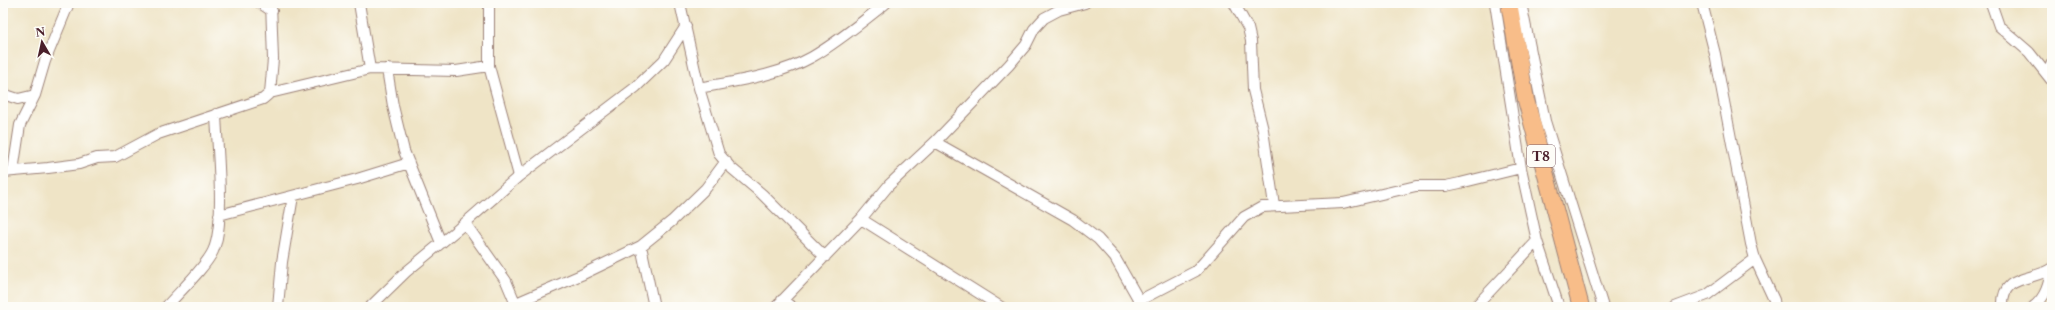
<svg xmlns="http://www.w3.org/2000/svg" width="2055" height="310" font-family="'Libre Caslon Text',serif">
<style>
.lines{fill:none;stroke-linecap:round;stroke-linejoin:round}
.street-casing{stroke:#9c8278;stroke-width:12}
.primary-casing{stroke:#9c8278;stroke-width:18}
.street{stroke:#fff;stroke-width:10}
.primary{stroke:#f8bd89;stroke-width:16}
.labels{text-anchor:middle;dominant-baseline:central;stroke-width:4;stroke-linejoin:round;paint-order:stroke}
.shield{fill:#fdfcf7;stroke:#806168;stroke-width:1}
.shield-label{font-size:13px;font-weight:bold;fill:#4a1f2b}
</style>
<rect width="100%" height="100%" fill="#fdfcf7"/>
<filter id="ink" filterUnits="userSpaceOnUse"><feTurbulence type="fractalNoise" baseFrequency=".025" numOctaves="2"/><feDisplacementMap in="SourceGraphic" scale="8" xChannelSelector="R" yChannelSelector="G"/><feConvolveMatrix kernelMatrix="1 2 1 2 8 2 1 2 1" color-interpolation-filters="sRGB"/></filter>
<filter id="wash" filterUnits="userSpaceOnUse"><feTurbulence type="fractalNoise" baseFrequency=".012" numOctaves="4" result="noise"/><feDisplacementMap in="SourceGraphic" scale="16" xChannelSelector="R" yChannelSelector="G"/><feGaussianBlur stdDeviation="0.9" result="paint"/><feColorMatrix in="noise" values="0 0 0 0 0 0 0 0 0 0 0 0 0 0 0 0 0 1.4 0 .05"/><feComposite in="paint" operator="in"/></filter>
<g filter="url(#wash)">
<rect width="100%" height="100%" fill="#efe4c6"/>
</g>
<g filter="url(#ink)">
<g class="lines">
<defs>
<path id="street" d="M 260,3 L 272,11
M 359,3 L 370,69
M 489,3 L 489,66 L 519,176
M 680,3 L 699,88 L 719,154 L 730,167 L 762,194 L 825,257
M 1234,3 L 1248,28 L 1251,41 L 1253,90 L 1263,130 L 1274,205
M 1495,3 L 1521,168 L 1537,241 L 1559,307
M 1521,3 L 1545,121 L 1603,307
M 1702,3 L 1715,54 L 1751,244 L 1755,259 L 1774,300 L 1775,307
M 1991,3 L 1999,26 L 2029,52 L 2052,81
M 387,69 L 393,106 L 404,151 L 441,243
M 2047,74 L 2052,63
M 699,88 C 736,81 778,76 812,57 C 838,42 862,22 886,3
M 270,93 L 370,69 L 456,71 L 489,66
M 3,94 L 18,99 L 35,95
M 935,142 L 1073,220 L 1098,239 L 1115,258 L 1140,302
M 13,171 L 20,125 L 35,95 L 45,61 L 69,3
M 3,172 L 48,168 L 79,164 L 97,158 L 115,157 L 158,134 L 263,99 L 270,93 L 273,59 L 271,3
M 219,215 L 357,179 L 409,163
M 861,219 L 1001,307
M 465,223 L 506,281 L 517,307
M 641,246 L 654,307
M 782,300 L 792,307
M 516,303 L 581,275 L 641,246 L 672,221 L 706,188 L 726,161
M 166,307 C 179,292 205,268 213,251 C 226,223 217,147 216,114
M 278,307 L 282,262 L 293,196
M 370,307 L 406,272 L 458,229 L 519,176 L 636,87 L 664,60 L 686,26
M 776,307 L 861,219 L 889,185 L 935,142 L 1009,65 L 1026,45 L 1034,29 L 1044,18 L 1059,10 L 1085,3
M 1135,307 L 1144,298 L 1196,271 L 1244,217 L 1262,207 L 1343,203 L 1416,186 L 1446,186 L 1460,183 L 1521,168
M 1475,307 L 1537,241
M 1675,307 L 1707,295 L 1755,259
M 2003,307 C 2001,273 2033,282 2052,268
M 2033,307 C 2046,298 2049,283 2052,268"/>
<path id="primary" d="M 1509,3 L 1526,100 L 1581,307"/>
</defs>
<use href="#street" class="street-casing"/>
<use href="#primary" class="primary-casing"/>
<use href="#street" class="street"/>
<use href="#primary" class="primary"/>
</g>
</g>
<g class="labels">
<rect class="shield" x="1527" y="145" width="28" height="22" rx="3"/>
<g class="shield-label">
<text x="1541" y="156">T8</text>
</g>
</g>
<rect width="2055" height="310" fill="none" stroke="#fdfcf7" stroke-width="16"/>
<g transform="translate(42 42) rotate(351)" stroke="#fdfcf7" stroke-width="3" paint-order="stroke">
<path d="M0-3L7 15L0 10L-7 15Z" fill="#4a1f2b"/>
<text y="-6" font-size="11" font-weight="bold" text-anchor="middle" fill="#4a1f2b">N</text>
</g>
</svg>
